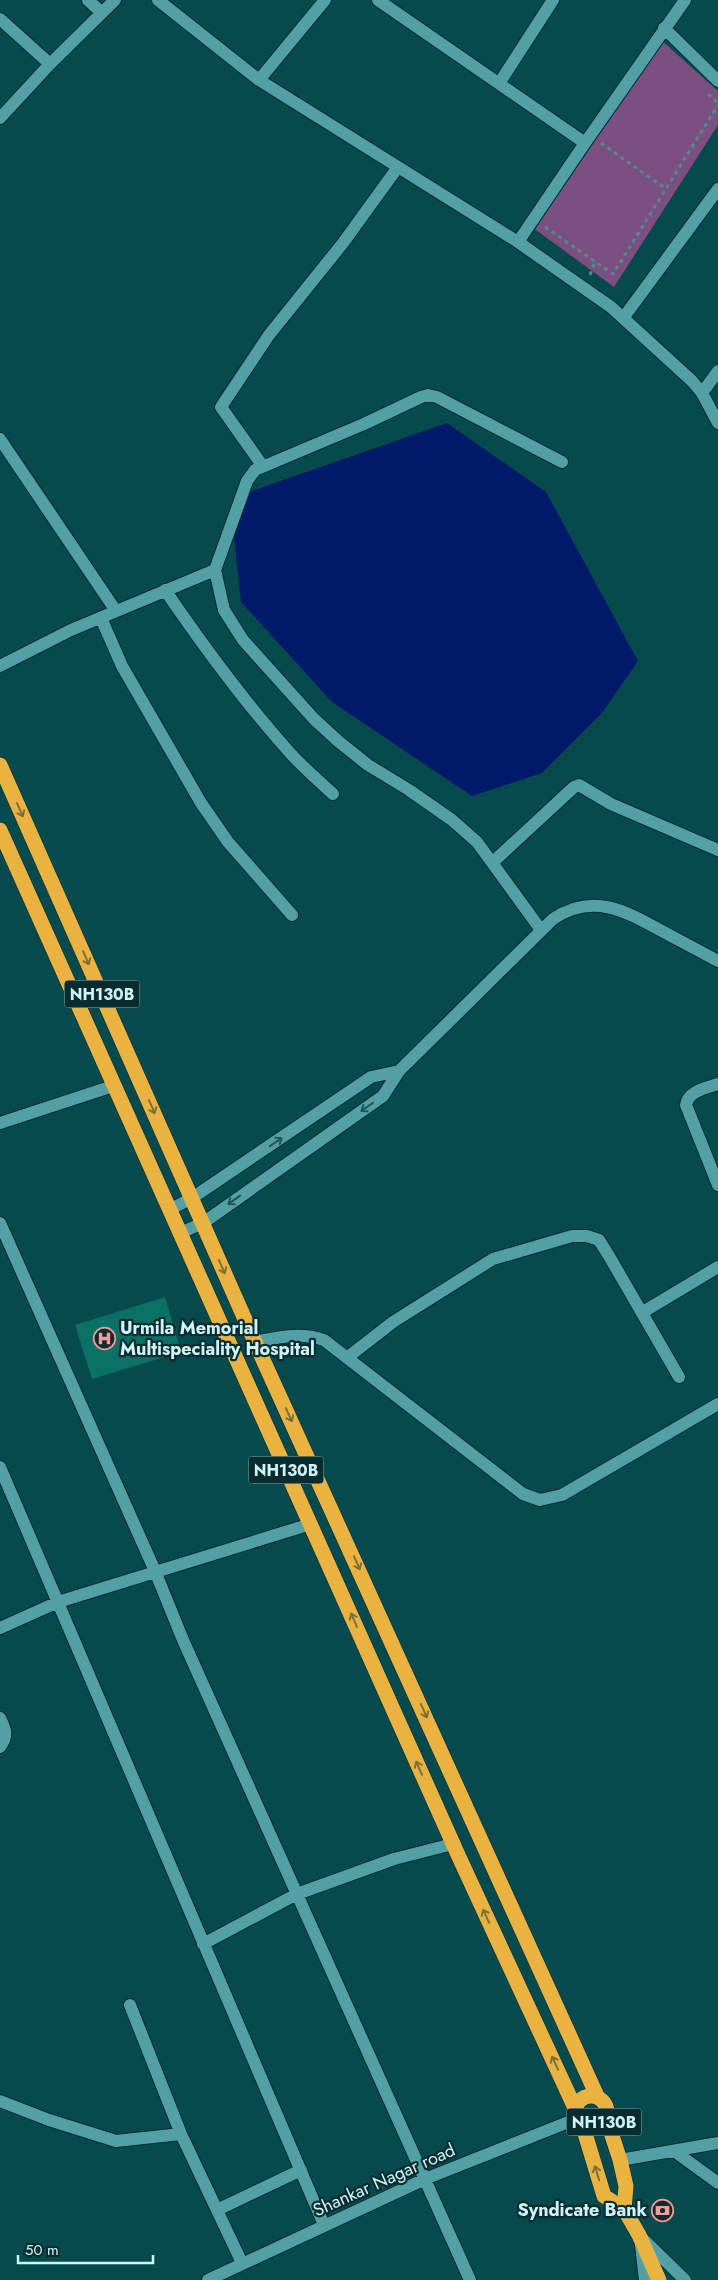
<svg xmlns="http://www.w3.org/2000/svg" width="718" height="2280" font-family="Jost,sans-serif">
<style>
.green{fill:#7b4f81}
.water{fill:#001969}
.building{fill:#0b7065}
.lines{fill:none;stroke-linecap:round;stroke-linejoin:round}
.minor-casing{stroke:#012d31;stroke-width:14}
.highway-casing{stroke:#012d31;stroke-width:16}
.path{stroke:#528b8e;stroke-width:3;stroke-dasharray:4 4;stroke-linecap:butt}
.minor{stroke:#539fa6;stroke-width:12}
.highway{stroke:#eab341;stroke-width:15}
.oneway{stroke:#7a7038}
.oneway2{stroke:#245459}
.labels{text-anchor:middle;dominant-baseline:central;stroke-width:4.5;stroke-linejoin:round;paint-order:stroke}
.shield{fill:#0b2c2f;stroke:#95b9bc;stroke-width:1}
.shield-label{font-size:16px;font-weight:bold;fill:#d0f5f8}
.poi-label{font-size:18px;font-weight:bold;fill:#d0f5f8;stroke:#0b2c2f;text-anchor:start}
.street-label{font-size:18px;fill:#d0f5f8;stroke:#0b2c2f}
</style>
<rect width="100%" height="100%" fill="#064a4e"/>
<path class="green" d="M 660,39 L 718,91 L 718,125 L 614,287 L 532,227 Z"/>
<path class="water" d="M 447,423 L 546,492 L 638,661 L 602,713 L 542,773 L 472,796 L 332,702 L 241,602 L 233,528 L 249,492 Z"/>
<path class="building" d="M 165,1297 L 181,1352 L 92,1379 L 75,1325 Z"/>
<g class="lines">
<defs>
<path id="minor" d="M 88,0 L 102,13
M 158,0 L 259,80 L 518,242 L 611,307 L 692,381 L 702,393 L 718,423
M 378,0 L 585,143
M 0,19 L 50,64
M 664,28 L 718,81
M 259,80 L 325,0
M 500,82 L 553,0
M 0,118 L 50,64 L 115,0
M 518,242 L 585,143 L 685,0
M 624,317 L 718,189
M 702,393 L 718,371
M 0,439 L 116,611
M 262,465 L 221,407 L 269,335 L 343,243 L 398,167
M 165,590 C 204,647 245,703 291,754 C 304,768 319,781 333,794
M 101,618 L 122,666 L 201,803 L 228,842 L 292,915
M 0,666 L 71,630 L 215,570
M 493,862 L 574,787 L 579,785 L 611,804 L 718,850
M 541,930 L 477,842 L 452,820 L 409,790 L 368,765 L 338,741 L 314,719 L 243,640 L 224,610 L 215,570 L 247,481 L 255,470 L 364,424 L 421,397 L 428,395 L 437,397 L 562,462
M 718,1084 C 707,1088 688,1091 686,1105 L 718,1185
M 0,1123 L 113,1086
M 169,1210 L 192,1198 L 371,1077 L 399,1071
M 0,1223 L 155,1571 L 183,1640 L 470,2280
M 180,1233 L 203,1223 L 383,1096 L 399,1071 L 553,919 C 592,893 624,910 660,930 C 679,940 699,951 718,961
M 643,1312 L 718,1267
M 255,1342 C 280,1337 300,1332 324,1340 L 523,1494 L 540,1500 L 562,1495 L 718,1404
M 348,1357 L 393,1322 L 493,1259 L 572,1236 L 587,1236 L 599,1240 L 609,1256 L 679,1377
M 0,1467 L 324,2225
M 0,1628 L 58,1602 L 311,1524
M 0,1718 C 6,1730 8,1736 0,1747
M 203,1944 L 297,1894 L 394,1859 L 453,1844
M 130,2005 L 181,2134 L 242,2263
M 0,2101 L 49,2120 L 116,2141 L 181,2134
M 674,2151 L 718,2183
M 620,2160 L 718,2143
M 217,2210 L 301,2170
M 641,2237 L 685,2280
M 641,2245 L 645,2280
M 208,2280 L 425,2179 L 576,2119"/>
<path id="highway" d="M 0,765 L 255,1342 L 598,2098
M 0,830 L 459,1857 L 575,2108
M575 2112a16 16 0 1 1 32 0a16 16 0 1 1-32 0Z
M 606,2117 L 620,2160 L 626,2186 L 624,2209
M 583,2127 L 604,2196 L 624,2209 L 639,2235 L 659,2280"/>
</defs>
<use href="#minor" class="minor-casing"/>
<use href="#highway" class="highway-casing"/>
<path class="path" d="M 708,94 L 718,103
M 601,143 L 666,189
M 545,227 L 613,274 L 718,105
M 590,275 L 595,261"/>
<use href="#minor" class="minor"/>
<use href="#highway" class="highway"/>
</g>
<defs><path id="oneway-shaft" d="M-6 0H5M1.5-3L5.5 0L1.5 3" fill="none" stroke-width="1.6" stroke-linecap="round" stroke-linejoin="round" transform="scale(1.25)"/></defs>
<g class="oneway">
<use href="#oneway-shaft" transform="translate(20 810) rotate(66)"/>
<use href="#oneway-shaft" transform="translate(86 958) rotate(66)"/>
<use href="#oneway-shaft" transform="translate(152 1107) rotate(66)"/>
<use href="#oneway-shaft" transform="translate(222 1267) rotate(66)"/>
<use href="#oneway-shaft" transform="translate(289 1415) rotate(65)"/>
<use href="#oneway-shaft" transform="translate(357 1563) rotate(66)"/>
<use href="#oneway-shaft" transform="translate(354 1620) rotate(-114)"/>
<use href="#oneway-shaft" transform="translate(424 1711) rotate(66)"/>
<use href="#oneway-shaft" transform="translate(419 1768) rotate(-114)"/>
<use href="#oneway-shaft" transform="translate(486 1916) rotate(-115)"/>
<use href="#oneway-shaft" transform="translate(555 2063) rotate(-115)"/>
<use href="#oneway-shaft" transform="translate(597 2173) rotate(-107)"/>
</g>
<g class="oneway2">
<use href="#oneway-shaft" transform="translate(367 1107) rotate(145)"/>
<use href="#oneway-shaft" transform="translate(276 1142) rotate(-34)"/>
<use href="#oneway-shaft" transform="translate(234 1200) rotate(144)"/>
</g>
<defs>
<symbol id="hospital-ring" viewBox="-11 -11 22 22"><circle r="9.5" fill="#0b2c2f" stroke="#f59b98" stroke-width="1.5"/><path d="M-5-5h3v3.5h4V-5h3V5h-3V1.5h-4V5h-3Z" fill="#f59b98"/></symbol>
<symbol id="bank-ring" viewBox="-11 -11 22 22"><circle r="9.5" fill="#0b2c2f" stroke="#f59b98" stroke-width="1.5"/><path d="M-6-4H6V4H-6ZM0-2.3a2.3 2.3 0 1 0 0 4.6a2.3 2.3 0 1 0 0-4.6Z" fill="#f59b98"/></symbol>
</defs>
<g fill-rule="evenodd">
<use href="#hospital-ring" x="92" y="1326" width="25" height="25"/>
<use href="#bank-ring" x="650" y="2198" width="25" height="25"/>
</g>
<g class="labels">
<g class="shield">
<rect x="64.5" y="980.5" width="75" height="27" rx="4"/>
<rect x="248.5" y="1456.5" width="75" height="27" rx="4"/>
<rect x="566.5" y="2108.5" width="75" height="27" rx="4"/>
</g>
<g class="shield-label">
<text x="102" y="994">NH130B</text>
<text x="286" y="1470">NH130B</text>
<text x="604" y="2122">NH130B</text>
</g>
<g class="poi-label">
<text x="120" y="1328">Urmila Memorial<tspan x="120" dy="21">Multispeciality Hospital</tspan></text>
<text x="647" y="2210" text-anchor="end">Syndicate Bank</text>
</g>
<g class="street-label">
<text transform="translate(384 2180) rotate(-24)">Shankar Nagar road</text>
</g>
</g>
<path d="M18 2255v8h135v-8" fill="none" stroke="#d0f5f8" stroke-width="2.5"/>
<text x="25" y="2255" font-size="15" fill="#d0f5f8" stroke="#0b2c2f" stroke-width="4" paint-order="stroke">50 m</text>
</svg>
